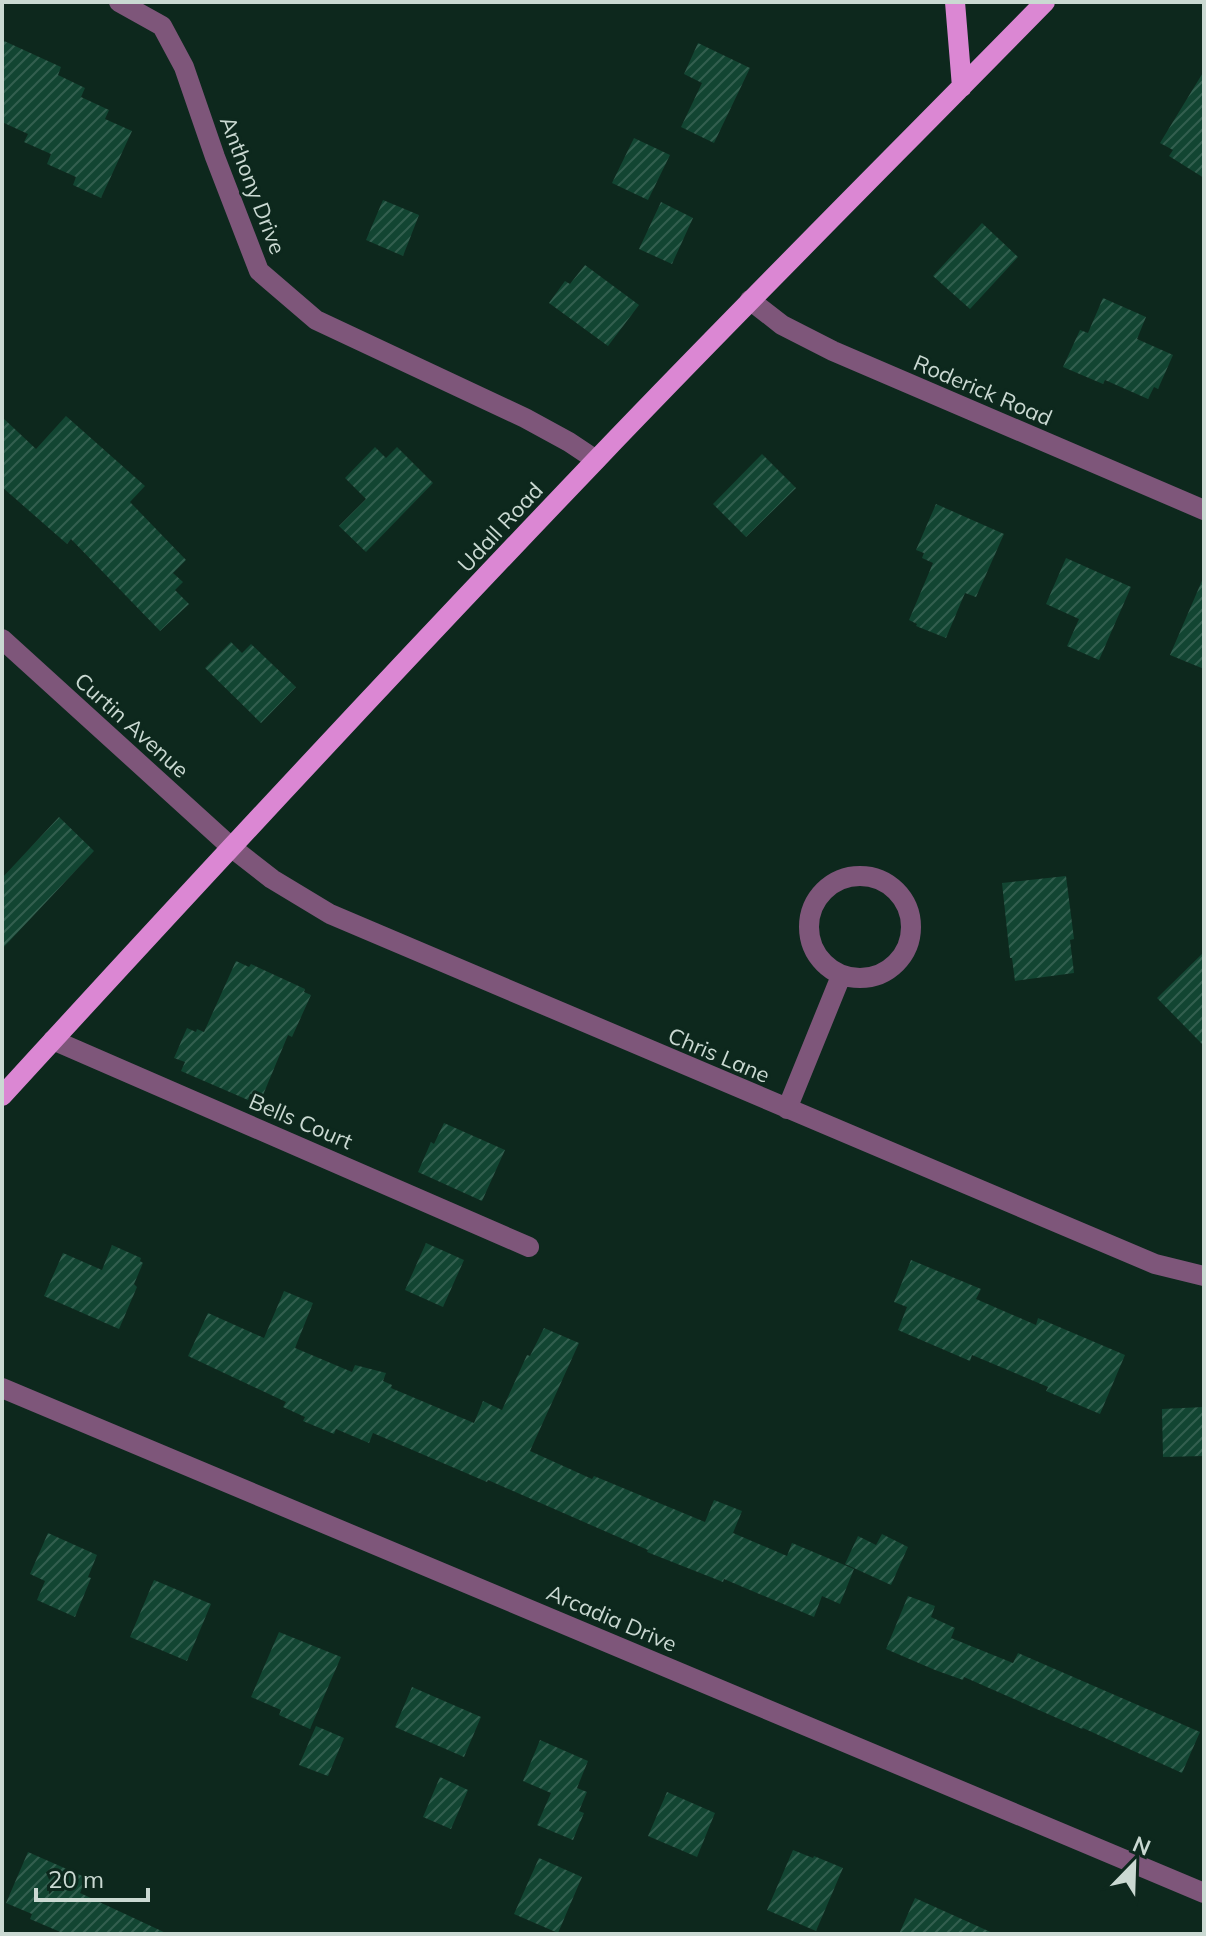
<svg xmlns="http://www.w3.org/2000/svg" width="1206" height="1936" font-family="Mulish,sans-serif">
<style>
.building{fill:url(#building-hatch)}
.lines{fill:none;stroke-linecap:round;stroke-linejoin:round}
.minor{stroke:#7e567a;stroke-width:20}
.major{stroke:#db87d3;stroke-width:20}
.labels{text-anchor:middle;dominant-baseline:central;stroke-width:6;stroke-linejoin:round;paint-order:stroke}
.street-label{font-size:22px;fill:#cad9d2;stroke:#0d281d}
</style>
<defs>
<pattern id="building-hatch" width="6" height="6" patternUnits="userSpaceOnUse" patternTransform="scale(2)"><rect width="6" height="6" fill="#124532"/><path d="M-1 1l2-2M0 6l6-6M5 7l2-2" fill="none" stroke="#335f4f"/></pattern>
</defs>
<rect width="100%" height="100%" fill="#0d281d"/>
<path class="building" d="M 2,40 L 61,67 L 58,75 L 85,88 L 81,97 L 109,110 L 105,119 L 132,131 L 101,198 L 73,185 L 76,177 L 47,164 L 51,154 L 24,142 L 28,134 L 2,122 Z
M 698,43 L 750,68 L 714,143 L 681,127 L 702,83 L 684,74 Z
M 1204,71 L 1204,178 L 1169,156 L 1173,150 L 1160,143 Z
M 634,138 L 670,155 L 648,200 L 612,183 Z
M 383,200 L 419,215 L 403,256 L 366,240 Z
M 661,202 L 693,218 L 672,264 L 639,249 Z
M 982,223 L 1018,257 L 970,309 L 933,276 Z
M 585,265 L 639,305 L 608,346 L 549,303 L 565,281 L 570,284 Z
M 1103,298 L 1146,317 L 1137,339 L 1173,355 L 1158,389 L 1154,387 L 1148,399 L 1105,380 L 1103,384 L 1063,367 L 1080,330 L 1088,333 Z
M 66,416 L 145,486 L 130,502 L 186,560 L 173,573 L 183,582 L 175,590 L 189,604 L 160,631 L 71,539 L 67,544 L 2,487 L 2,417 L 36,449 Z
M 375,447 L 386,458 L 397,447 L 433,483 L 366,552 L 339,526 L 366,499 L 345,478 Z
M 762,454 L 796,488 L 746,537 L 713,504 Z
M 936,504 L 1004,534 L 976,597 L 965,593 L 946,638 L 916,626 L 917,624 L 909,620 L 933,563 L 922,558 L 924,553 L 916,550 Z
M 1066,558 L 1131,587 L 1099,660 L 1067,646 L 1079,619 L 1046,604 Z
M 1204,576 L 1204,669 L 1170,655 Z
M 231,642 L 242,653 L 251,644 L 296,687 L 261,723 L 205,668 Z
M 59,817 L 94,851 L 2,949 L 2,878 Z
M 1066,876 L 1074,939 L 1070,940 L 1074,973 L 1015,981 L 1012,958 L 1010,958 L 1002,883 Z
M 1204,952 L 1204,1046 L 1157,998 Z
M 236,961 L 249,967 L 251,964 L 305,989 L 304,992 L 311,995 L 292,1037 L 288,1035 L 263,1095 L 259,1094 L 258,1097 L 250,1094 L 248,1100 L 181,1071 L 185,1062 L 174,1058 L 187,1028 L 196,1032 L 197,1029 L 204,1032 Z
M 444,1123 L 505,1150 L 482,1201 L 418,1172 L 431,1142 L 434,1144 Z
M 426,1243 L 464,1260 L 443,1307 L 405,1290 Z
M 112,1245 L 141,1258 L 140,1261 L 143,1263 L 134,1284 L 137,1287 L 119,1329 L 44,1296 L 63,1253 L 102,1270 Z
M 911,1260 L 981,1289 L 976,1299 L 1036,1325 L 1038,1318 L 1125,1355 L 1100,1414 L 1046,1391 L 1048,1387 L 972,1355 L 970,1361 L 898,1330 L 907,1307 L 894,1302 Z
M 284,1291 L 313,1303 L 295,1348 L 352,1372 L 355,1365 L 386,1373 L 383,1381 L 392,1385 L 391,1388 L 474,1423 L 483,1401 L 502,1410 L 527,1355 L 530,1356 L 544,1328 L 579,1343 L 530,1451 L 592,1479 L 594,1476 L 705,1522 L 714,1500 L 742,1511 L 733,1533 L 787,1556 L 792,1543 L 854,1569 L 840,1604 L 822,1596 L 814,1617 L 724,1579 L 723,1582 L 647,1552 L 648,1550 L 488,1480 L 487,1482 L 373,1433 L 369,1443 L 336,1429 L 334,1434 L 303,1421 L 305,1417 L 283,1407 L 286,1402 L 188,1356 L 208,1313 L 264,1338 Z
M 1204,1407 L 1204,1456 L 1163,1457 L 1162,1409 Z
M 48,1533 L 97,1555 L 88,1577 L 91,1578 L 75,1617 L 37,1600 L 45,1581 L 30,1574 Z
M 882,1534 L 908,1547 L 891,1585 L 845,1564 L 858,1536 L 876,1545 Z
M 154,1580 L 211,1604 L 187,1661 L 130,1637 Z
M 908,1596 L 935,1606 L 931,1617 L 955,1628 L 951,1638 L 1013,1663 L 1018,1653 L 1200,1732 L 1182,1773 L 1083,1728 L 1082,1729 L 964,1677 L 963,1680 L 935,1670 L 886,1649 Z
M 279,1632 L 341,1657 L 310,1729 L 279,1715 L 281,1710 L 251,1697 Z
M 412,1687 L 481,1717 L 464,1757 L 395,1727 Z
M 316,1726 L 344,1738 L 328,1776 L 299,1765 Z
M 540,1740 L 588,1761 L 577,1788 L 587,1792 L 579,1811 L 584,1813 L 573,1840 L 537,1825 L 551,1793 L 523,1781 Z
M 440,1777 L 468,1790 L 451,1829 L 423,1817 Z
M 667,1792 L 715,1813 L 697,1857 L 648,1836 Z
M 793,1850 L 813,1858 L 814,1856 L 843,1868 L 816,1931 L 767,1910 Z
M 28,1852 L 87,1878 L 80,1893 L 168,1934 L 65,1934 L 30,1919 L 32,1914 L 6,1903 Z
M 539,1858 L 582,1877 L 558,1933 L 514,1914 Z
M 915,1898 L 995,1934 L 899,1934 Z"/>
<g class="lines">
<path class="minor" d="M 119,2 L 162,26 L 184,67 L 215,157 L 259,271 L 316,320 L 525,418 L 569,442 L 596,460
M 750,300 L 782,325 L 833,351 L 1204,510
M 2,639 L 231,847 L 272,879 L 330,914 L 1155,1264 L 1204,1276
M809 927a51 51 0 1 1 102 0a51 51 0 1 1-102 0Z
M 53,1040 L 529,1247
M 787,1109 L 841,976
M 2,1388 L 1204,1893"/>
<path class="major" d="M 955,2 L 962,87
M 2,1096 C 199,881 397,668 598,458 C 745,304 896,154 1045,2"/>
</g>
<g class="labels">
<g class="street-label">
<text transform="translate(253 185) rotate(69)">Anthony Drive</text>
<text transform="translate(983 390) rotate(23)">Roderick Road</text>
<text transform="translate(500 527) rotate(-47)">Udall Road</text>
<text transform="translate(132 725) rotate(42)">Curtin Avenue</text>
<text transform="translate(719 1055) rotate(23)">Chris Lane</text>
<text transform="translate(301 1121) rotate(23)">Bells Court</text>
<text transform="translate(612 1618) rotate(23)">Arcadia Drive</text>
</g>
</g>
<rect width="1206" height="1936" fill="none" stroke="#cad9d2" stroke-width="8"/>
<g transform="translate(1134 1864) rotate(23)" stroke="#0d281d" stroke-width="6" paint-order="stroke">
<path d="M0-6L14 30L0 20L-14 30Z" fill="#cad9d2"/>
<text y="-12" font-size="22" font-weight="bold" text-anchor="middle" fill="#cad9d2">N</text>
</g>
<path d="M36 1888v12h112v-12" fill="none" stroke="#cad9d2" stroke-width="4"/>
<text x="48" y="1888" font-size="24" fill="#cad9d2" stroke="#0d281d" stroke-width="6" paint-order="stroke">20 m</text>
</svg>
